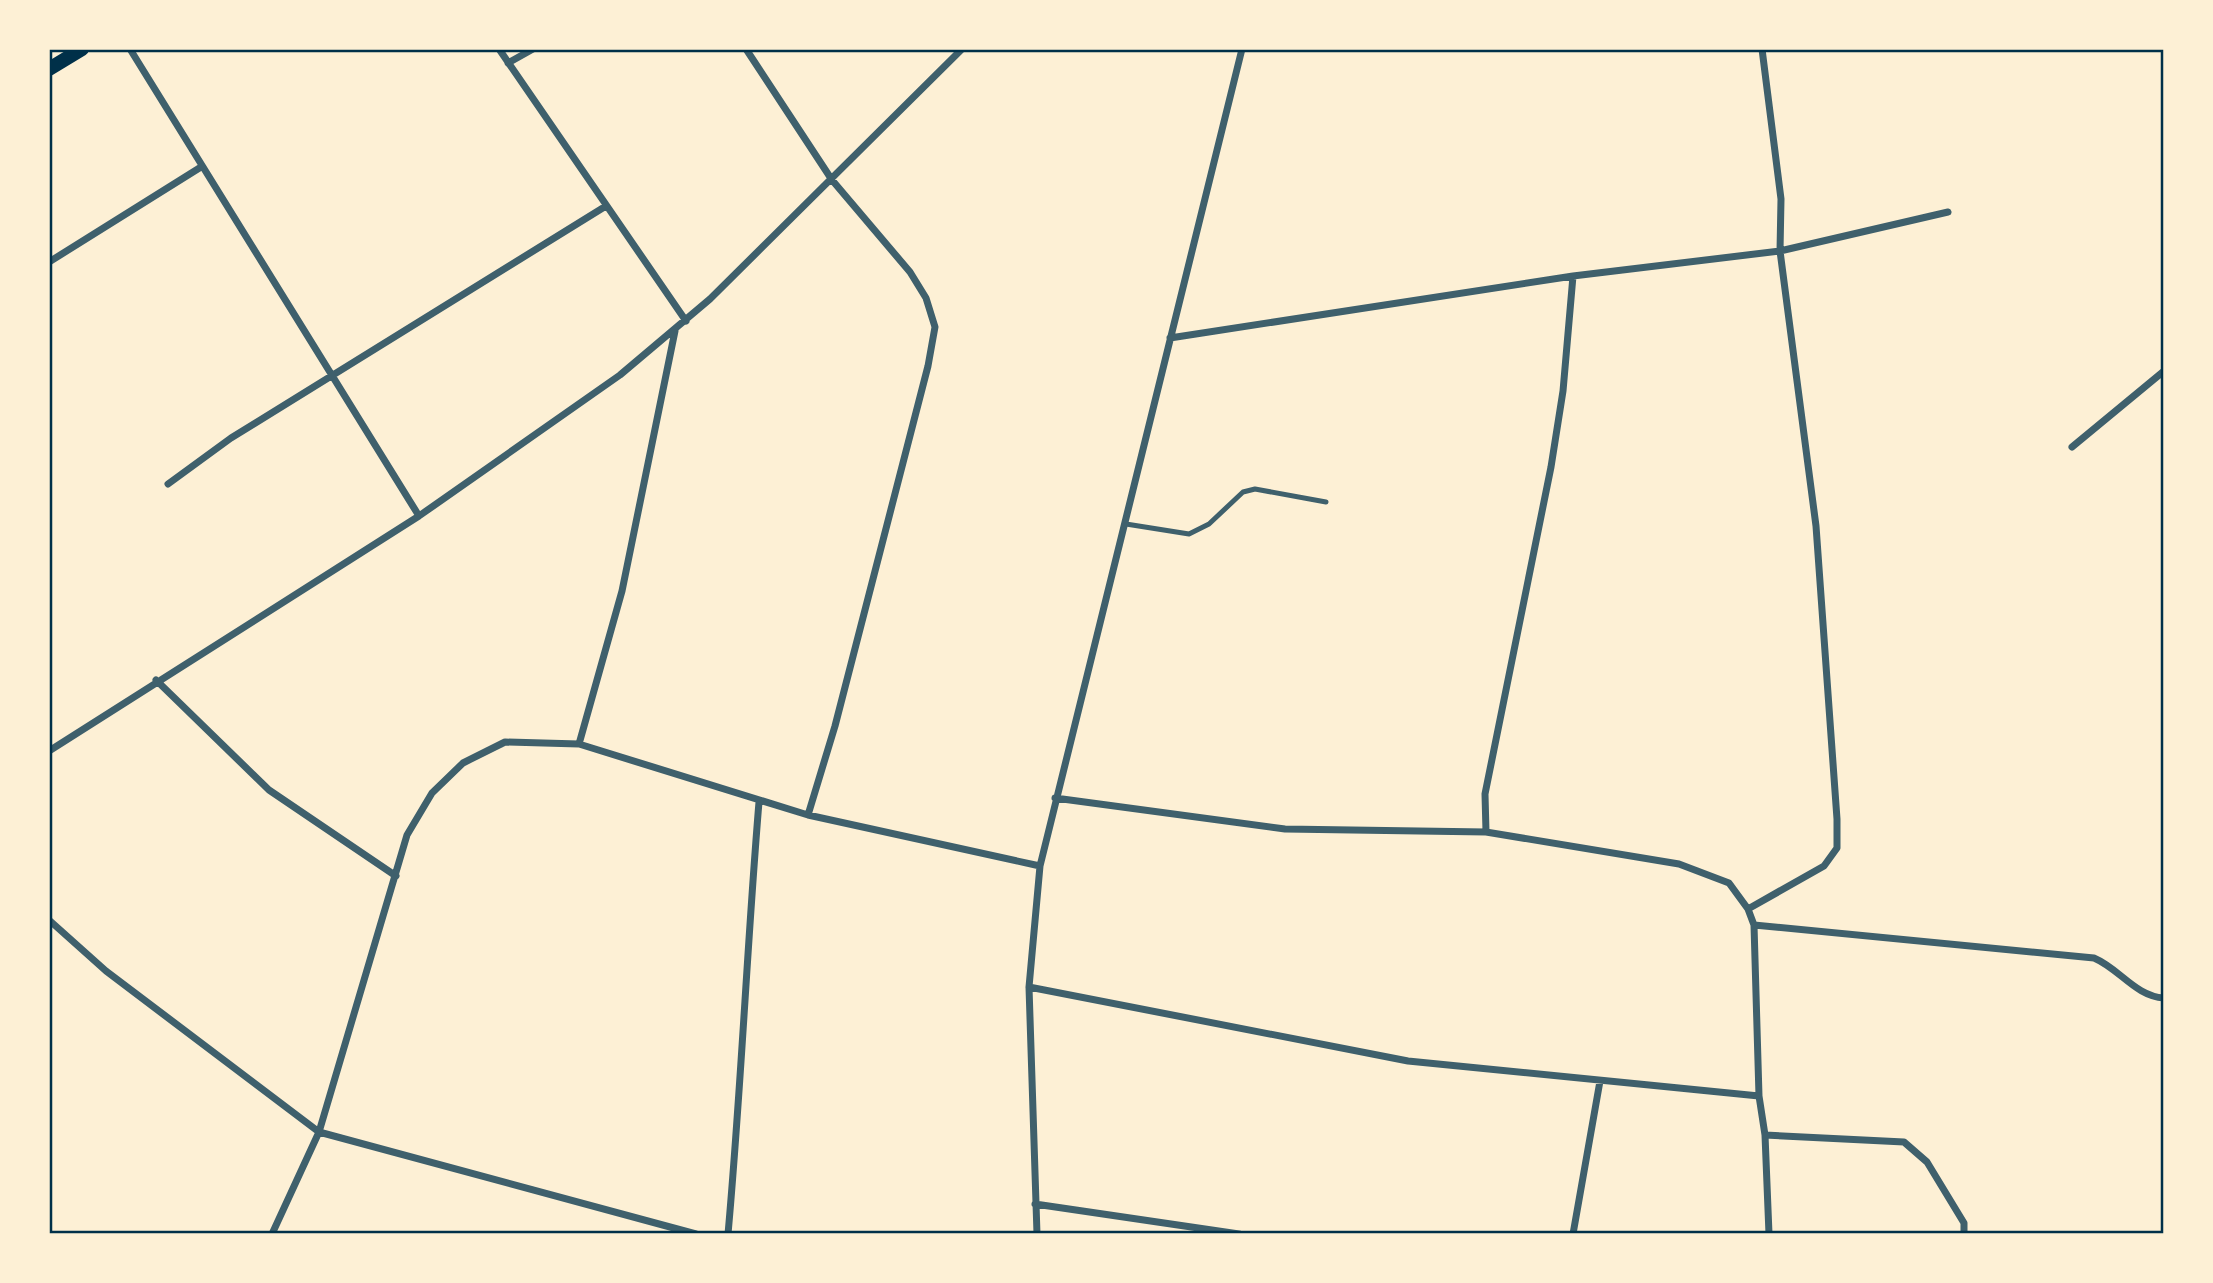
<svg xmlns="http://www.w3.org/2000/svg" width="2213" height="1283" font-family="Poppins,sans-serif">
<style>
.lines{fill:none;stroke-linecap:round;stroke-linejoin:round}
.service{stroke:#3f606c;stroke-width:5}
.minor{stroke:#3f606c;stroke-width:7}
.secondary{stroke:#003049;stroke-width:14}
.neatline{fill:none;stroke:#003049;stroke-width:2.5}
</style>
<rect width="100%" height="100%" fill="#fdf0d5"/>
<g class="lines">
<path class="service" d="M 1126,524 L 1189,534 L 1209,524 L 1243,492 L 1255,489 L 1326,502"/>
<path class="minor" d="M 130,49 L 419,516
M 499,49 L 686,321
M 746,49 L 832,180 L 910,272 L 926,298 L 935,327 L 928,366 L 835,726 L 808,815
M 508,63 L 533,49
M 49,262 L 201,167
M 1170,338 L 1573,276 L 1780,251 L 1948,212
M 2072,447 L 2164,371
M 168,484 L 231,438 L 606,206
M 156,680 L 269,790 L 396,876
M 579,744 L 808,815 L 1040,866
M 49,751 L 419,516 L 620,375 L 710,299 L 962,49
M 1055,798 L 1285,829 L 1486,832 L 1679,864 L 1729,883 L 1748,909 L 1754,925 L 1759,1096 L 1765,1135 L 1769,1234
M 1486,832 L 1485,794 L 1551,467 L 1563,391 L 1573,276
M 1748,909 L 1824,866 L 1837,848 L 1837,819 L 1816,526 L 1780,251 L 1781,199 L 1762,49
M 49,920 L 106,971 L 319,1132 L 696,1234
M 1754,925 L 2094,958 C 2120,969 2135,996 2164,998
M 1029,987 L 1408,1061 L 1759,1096
M 1765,1135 L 1904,1142 L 1927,1162 L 1964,1223 L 1964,1234
M 1035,1204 L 1239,1234
M 272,1234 L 319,1132 L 407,835 L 432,793 L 463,763 L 505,742 L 579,744 L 622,591 L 675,331
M 728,1234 C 741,1090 747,946 759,802
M 1037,1234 L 1029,987 L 1040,866 L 1242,49
M 1573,1234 L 1600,1081"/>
<path class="secondary" d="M 49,69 L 82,49"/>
</g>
<rect width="2213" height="1283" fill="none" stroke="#fdf0d5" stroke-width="102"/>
<rect x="51" y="51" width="2111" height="1181" class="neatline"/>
</svg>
